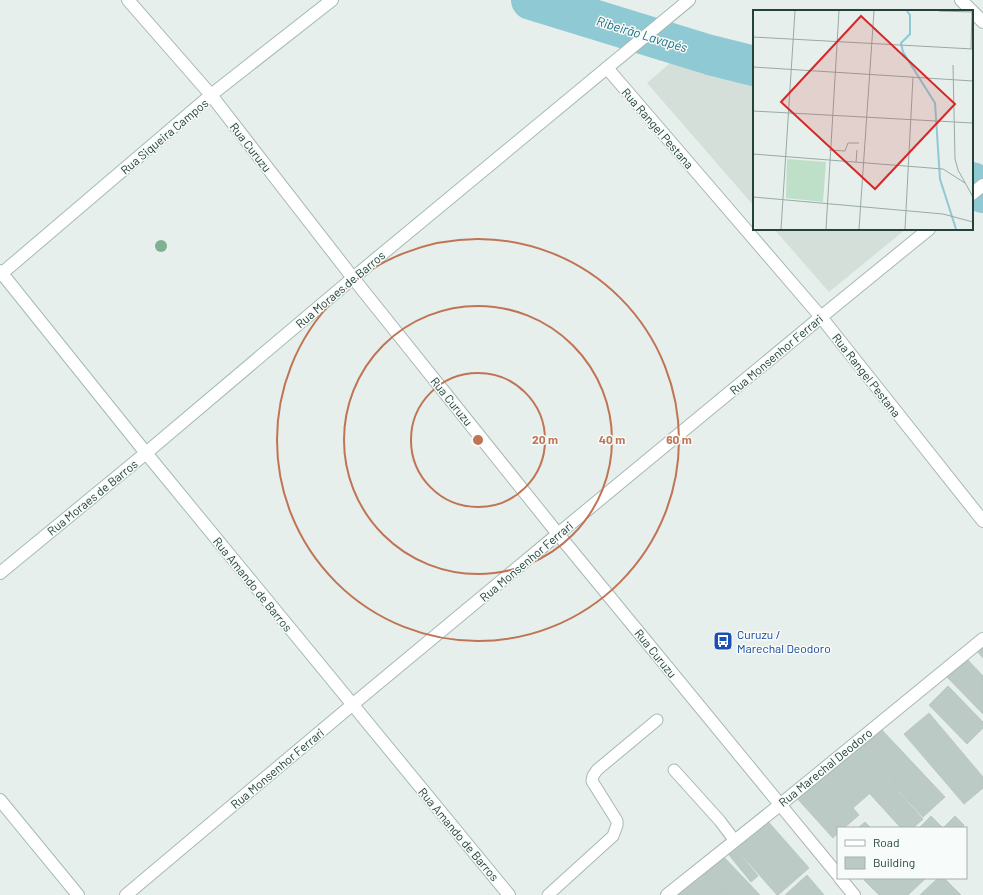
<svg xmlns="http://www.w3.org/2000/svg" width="983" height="895" font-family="Barlow,sans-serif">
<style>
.built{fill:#d4dfda}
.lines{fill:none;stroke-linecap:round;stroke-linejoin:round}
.river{stroke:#8ec9d4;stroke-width:40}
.building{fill:#bbcac4;stroke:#b8c9c2}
.service-casing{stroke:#a8b8b2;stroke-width:13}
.minor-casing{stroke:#a8b8b2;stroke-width:14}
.tertiary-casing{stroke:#a8b8b2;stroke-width:14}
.secondary-casing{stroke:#a4bbb3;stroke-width:14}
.service{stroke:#fff;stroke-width:11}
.minor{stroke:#fff;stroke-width:12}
.tertiary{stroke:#fff;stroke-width:12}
.secondary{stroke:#fff;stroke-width:12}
.tree{fill:#80af93}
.ring{fill:none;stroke:#c07456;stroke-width:2}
.labels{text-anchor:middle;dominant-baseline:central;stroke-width:3;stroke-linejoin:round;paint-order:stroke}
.street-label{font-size:12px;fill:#24423a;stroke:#f7fbf9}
.transit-label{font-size:12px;fill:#164399;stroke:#f7fbf9;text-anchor:start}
.water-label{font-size:13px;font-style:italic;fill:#1c6f80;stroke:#f7fbf9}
.inset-river{fill:none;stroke:#8ec9d4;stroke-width:2}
.inset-road{fill:none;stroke:#98aaa4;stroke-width:1}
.view{fill:#d62828;fill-opacity:0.15;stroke:#d62828;stroke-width:2}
.inset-edge{fill:none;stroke:#24423a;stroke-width:2}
.centre{fill:#c07456;stroke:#f7fbf9;stroke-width:2}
.ring-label{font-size:12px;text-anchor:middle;font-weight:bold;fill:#c07456;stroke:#f7fbf9;stroke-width:3;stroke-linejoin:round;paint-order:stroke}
</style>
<rect width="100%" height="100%" fill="#e6efeb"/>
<path class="built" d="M 692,44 L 730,57 L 754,63 L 754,206 L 647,83 Z
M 972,160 L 981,167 L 972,175 Z
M 774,229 L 906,229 L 829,292 Z"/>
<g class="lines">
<path class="river" d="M 531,0 L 710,55 L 754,66
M 972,182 L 983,193"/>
</g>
<path class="building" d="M 983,646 L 983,658 L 977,651 Z
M 966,658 L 983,676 L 983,714 L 947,677 Z
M 948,686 L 983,722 L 983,728 L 967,744 L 929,705 Z
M 929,713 L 983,777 L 983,788 L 964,804 L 904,734 Z
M 881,729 L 945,797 L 923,817 L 856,745 L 862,746 Z
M 856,745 L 923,819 L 913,828 L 901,828 L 838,759 Z
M 838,759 L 869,794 L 853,808 L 859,815 L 844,828 L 838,828 L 838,833 L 833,838 L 794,795 Z
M 931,816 L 943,828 L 919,828 Z
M 955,816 L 964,825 L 962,828 L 943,828 Z
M 765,818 L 809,868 L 778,895 L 777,895 L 734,846 Z
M 865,822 L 871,828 L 858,828 Z
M 736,849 L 758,876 L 751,882 L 729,855 Z
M 720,853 L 760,895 L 725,895 L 702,871 Z
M 703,870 L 725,895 L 674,895 Z
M 807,875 L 824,895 L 785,895 Z
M 867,878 L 926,878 L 908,895 L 879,895 L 864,880 Z
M 938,878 L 944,878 L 961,895 L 920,895 Z"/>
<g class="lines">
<defs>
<path id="service" d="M 674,770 L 720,821 L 735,841
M 548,895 L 613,836 L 617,825 L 617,821 L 592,781 L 593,776 L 597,770 L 657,720"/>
<path id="minor" d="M 961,0 L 983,22
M 607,68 L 821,317 L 983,521
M 972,194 L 983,185
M 558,534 L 821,317 L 929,229
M 667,895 L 781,804 L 983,639"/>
<path id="tertiary" d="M 128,0 L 211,95 L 353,278 L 558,534 L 838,875
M 840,878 L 854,895
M 126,895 L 352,705 L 558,534"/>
<path id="secondary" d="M 0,271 L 146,453 L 509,895
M 0,275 L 211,95 L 332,0
M 0,573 L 146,453 L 353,278 L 689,0
M 0,800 L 78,895"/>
</defs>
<use href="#service" class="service-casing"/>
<use href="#minor" class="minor-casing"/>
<use href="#tertiary" class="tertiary-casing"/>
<use href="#secondary" class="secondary-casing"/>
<use href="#service" class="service"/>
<use href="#minor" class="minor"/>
<use href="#tertiary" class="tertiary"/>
<use href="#secondary" class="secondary"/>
</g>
<circle class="tree" cx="161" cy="246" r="6"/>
<g class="ring">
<circle cx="478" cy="440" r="67"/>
<circle cx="478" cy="440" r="134"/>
<circle cx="478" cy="440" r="201"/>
</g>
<defs>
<symbol id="bus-square" viewBox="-11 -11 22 22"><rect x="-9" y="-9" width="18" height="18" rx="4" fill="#1a4fb4" stroke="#f7fbf9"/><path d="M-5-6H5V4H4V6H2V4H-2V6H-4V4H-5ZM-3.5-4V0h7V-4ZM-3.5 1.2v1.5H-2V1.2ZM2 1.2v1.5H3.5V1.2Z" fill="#fff"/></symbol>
</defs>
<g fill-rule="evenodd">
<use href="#bus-square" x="712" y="630" width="22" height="22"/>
</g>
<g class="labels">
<g class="street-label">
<text transform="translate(658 128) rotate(49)">Rua Rangel Pestana</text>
<text transform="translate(164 136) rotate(-40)">Rua Siqueira Campos</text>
<text transform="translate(251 147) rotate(52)">Rua Curuzu</text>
<text transform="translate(340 289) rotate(-40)">Rua Moraes de Barros</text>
<text transform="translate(776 354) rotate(-40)">Rua Monsenhor Ferrari</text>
<text transform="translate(867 375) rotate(52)">Rua Rangel Pestana</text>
<text transform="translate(452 401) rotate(51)">Rua Curuzu</text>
<text transform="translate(92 497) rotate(-39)">Rua Moraes de Barros</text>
<text transform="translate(526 561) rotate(-40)">Rua Monsenhor Ferrari</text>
<text transform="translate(253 584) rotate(51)">Rua Amando de Barros</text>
<text transform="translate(656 653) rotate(51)">Rua Curuzu</text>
<text transform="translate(825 767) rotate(-39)">Rua Marechal Deodoro</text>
<text transform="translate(277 768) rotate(-40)">Rua Monsenhor Ferrari</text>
<text transform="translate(459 834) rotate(50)">Rua Amando de Barros</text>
</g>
<g class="transit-label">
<text x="737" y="634">Curuzu /<tspan x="737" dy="14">Marechal Deodoro</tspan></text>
</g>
<g class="water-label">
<text transform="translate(642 34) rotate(17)">Ribeirão Lavapés</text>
</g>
</g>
<g transform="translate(753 10)">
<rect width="220" height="220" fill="#e6efeb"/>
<path d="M 34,149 L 73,152 L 70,192 L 33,188 Z" fill="#bfe0c8"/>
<path class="inset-river" d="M 154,1 L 157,5 L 157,24 L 148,33 L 150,42 L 182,93 L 187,169 L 203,219"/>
<path class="inset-road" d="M 186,1 L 220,2M 0,27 L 220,39M 218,39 L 219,1M 200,55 L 202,149 L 205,160 L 220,187M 0,57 L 220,71M 0,101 L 220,113M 76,140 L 92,141 L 95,133 L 106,133M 0,144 L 190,159 L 212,173M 103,152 L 104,140M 0,187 L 190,204 L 220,212M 28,219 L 42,1M 73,219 L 86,1M 106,219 L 121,1M 152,219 L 160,67"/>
<path class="view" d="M 108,6 L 202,94 L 122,179 L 28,92 Z"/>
<rect width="220" height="220" class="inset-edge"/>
</g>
<circle cx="478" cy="440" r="6" class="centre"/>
<g class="ring-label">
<text x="545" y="444">20 m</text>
<text x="612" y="444">40 m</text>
<text x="679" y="444">60 m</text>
</g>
<rect x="837" y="827" width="130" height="52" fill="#f7fbf9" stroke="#a3b1ad"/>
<rect x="845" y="840" width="20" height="6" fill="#ffffff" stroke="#a3b1ad"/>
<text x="873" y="847" font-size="12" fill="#24423a">Road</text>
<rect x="845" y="857" width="20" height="12" fill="#bbcac4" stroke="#a3b1ad"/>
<text x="873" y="867" font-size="12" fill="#24423a">Building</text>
</svg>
